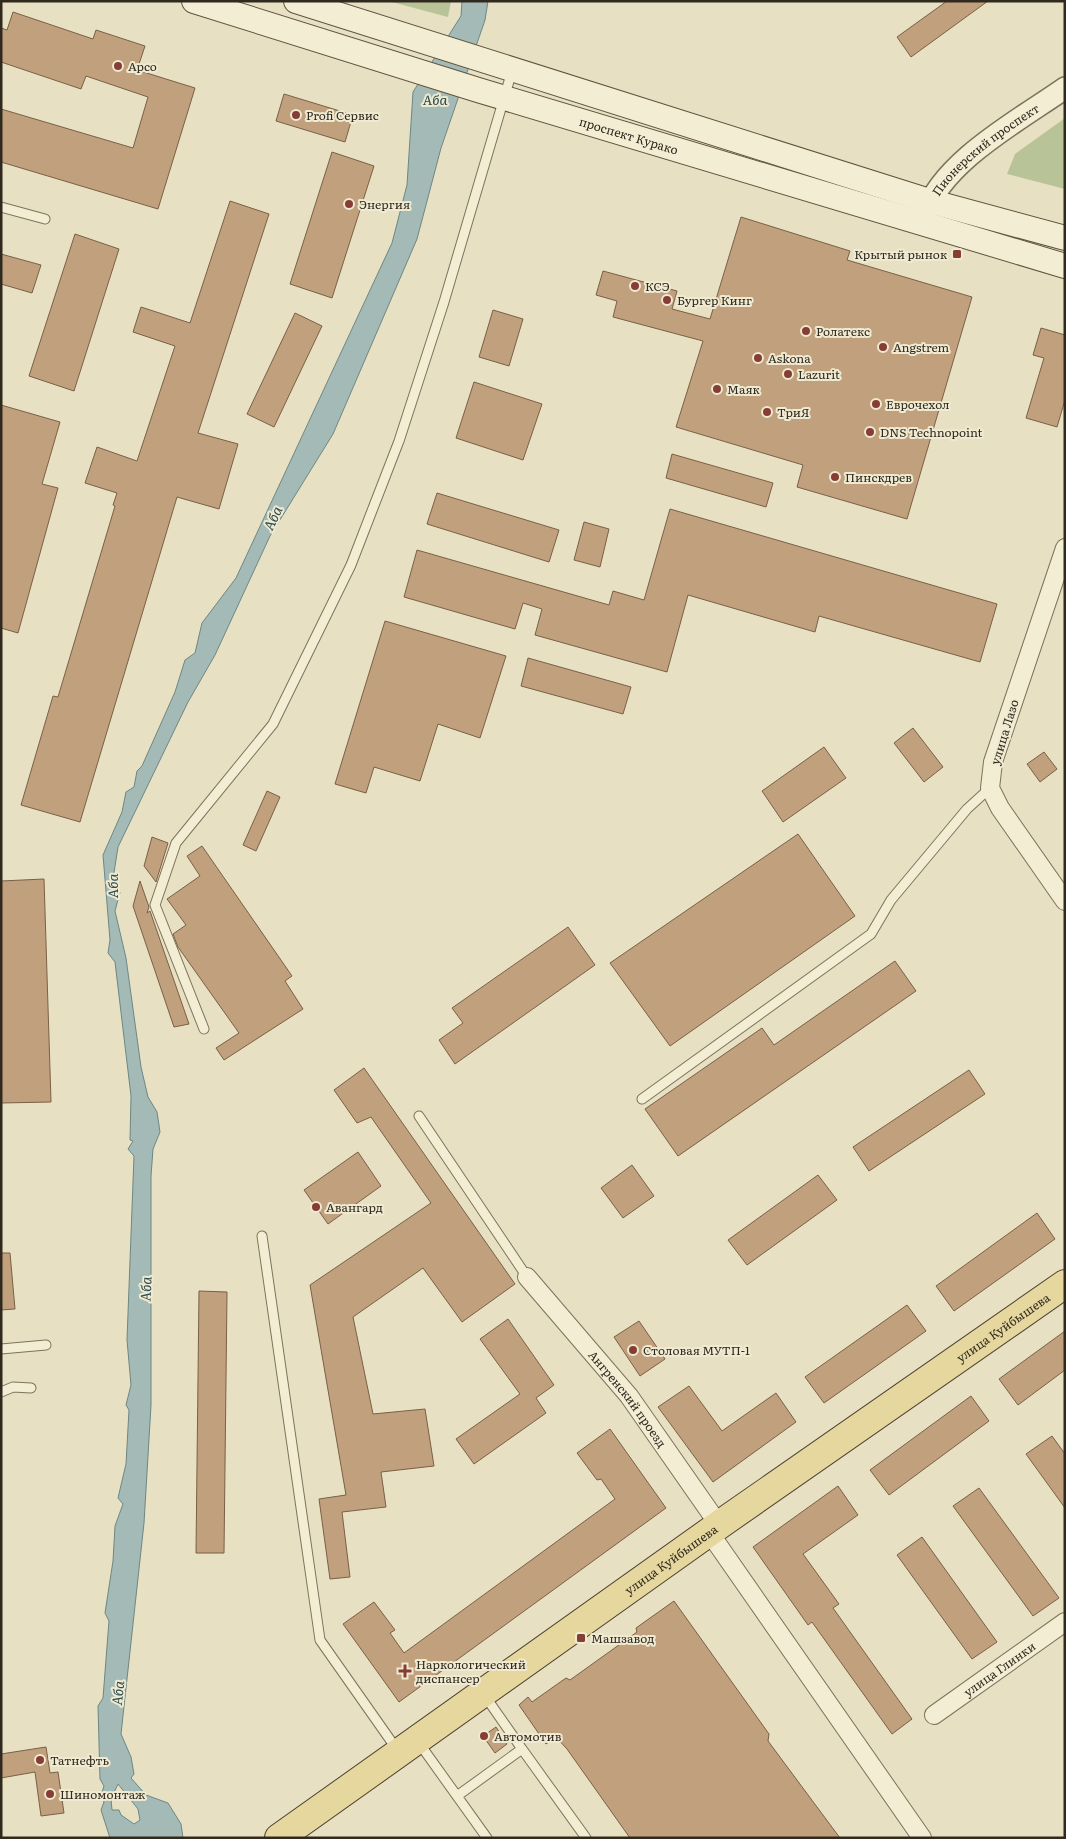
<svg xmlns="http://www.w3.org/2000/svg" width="1066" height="1839" font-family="Literata,serif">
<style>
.green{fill:#b9c398}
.water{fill:#a4bab6;stroke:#6d8783;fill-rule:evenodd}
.building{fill:#c0a07d;stroke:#7a6045}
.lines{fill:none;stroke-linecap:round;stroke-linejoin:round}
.service-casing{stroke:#7e725c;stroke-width:11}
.minor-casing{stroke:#7e725c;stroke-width:20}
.tertiary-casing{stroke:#7e725c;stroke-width:24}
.secondary-casing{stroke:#60533f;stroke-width:26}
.primary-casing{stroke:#4d4030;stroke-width:30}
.service{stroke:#f3edd4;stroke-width:9}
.minor{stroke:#f3edd4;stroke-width:18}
.tertiary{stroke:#f3edd4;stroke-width:21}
.secondary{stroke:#f3edd4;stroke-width:24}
.primary{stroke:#e6d79f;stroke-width:28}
.poi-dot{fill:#853d34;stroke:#efead1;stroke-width:2}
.labels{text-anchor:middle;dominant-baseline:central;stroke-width:4;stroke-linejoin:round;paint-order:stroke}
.poi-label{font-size:12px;fill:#30291e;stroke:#efead1;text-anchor:start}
.street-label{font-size:12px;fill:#30291e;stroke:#efead1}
.water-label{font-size:14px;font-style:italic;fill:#2f4d4e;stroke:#efead1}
</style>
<rect width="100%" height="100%" fill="#e7e0c3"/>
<!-- green -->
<path class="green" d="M388,1H451L448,17Z
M1065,118V189L1007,174L1015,154Z"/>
<!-- water -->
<path class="water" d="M462,1H488L485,20L441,148L417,239L333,434L270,536L215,655L188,702L118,847L112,885L120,892L115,911L126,958L141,1067L148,1097L157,1112L160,1132L153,1149L151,1176V1405L144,1523L121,1734L131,1757L134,1774L131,1778L146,1795L168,1803L181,1824L183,1838H110L101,1810L104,1802L101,1795L104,1786L100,1779L98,1706L103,1698L109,1621L105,1613L113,1561L115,1526L123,1504L118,1498L126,1464L129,1410L126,1405L131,1385L127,1340L134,1156L128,1149L133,1141L130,1140L131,1096L115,962L108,953L110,940L103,855L122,812L126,792L134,787L137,771L142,766L175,692L185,660L195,653L202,623L236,578L392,243L407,185L413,92L461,16ZM118,1784L138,1809L140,1820L134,1824L121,1815L119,1810H112L111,1799Z"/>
<!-- building -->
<path class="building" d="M947,1H988L911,57L897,37Z
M13,12L93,39L96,30L145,46L137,70L195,88L158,209L1,162V109L133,148L148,97L86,76L81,89L1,62V28L7,30Z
M284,94L353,115L345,142L276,121Z
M332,152L374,166L332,298L290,284Z
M230,201L269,214L198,433L238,444L219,509L177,497L80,822L21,805L53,696L58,697L115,506L113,505L117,493L85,483L97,447L137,461L175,346L133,332L141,307L190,323Z
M741,217L850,251L847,260L972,297L907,519L797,487L803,465L676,427L703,341L613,317L617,301L596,295L603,271L677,291L672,309L710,319Z
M75,234L119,249L74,391L29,376Z
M1,254L41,265L32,293L1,284Z
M493,310L523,319L509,366L479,357Z
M295,313L322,326L274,427L247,414Z
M1041,328L1065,335V400L1057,427L1026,418L1044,358L1033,355Z
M474,382L542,404L523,460L456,438Z
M1,405L60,422L42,484L58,488L18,633L1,628Z
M672,454L773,483L766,507L666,478Z
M437,493L559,530L549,562L427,524Z
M670,509L997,604L980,662L819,616L815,632L688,595L667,672L535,635L542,609L523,603L515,629L404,597L417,550L609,605L613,591L644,600Z
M584,522L609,529L600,567L574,560Z
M385,621L506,656L480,738L438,724L420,781L374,767L366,793L335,784Z
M528,658L631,687L623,714L521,686Z
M913,728L943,767L924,782L894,743Z
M824,747L846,778L783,822L762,791Z
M1044,752L1057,769L1040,782L1027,764Z
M267,791L280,797L256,851L243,845Z
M798,834L855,916L670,1046L610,963Z
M152,837L168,843L156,882L144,866Z
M202,846L292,976L285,981L303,1009L224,1060L216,1048L239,1033L178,947L173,934L186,925L167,899L200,876L187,856Z
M44,879L51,1102L1,1103V881Z
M140,881L149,907L147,913L150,911L189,1024L174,1027L133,906Z
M568,927L595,965L455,1064L439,1040L463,1023L452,1008Z
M895,961L916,991L678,1156L645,1109L762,1028L774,1045Z
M364,1068L515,1284L462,1322L423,1268L353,1317L373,1414L425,1409L434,1466L381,1472L386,1507L342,1512L350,1577L330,1579L319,1499L346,1495L310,1285L431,1203L371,1117L357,1123L334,1090Z
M969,1070L985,1094L869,1171L853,1147Z
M358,1152L381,1186L328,1224L304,1190Z
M632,1165L654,1196L623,1218L601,1188Z
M818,1175L837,1200L747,1265L728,1240Z
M1037,1213L1055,1239L954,1311L936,1286Z
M1,1253H10L15,1309L1,1310Z
M199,1291L227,1292L224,1553H196Z
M907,1305L926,1331L824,1403L805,1377Z
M508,1319L554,1385L536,1398L546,1413L474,1464L456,1439L520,1394L480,1339Z
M639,1321L665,1359L640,1376L614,1337Z
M1065,1331V1370L1018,1405L999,1379Z
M689,1386L722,1431L776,1393L796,1422L713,1482L658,1407Z
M971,1396L989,1421L889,1495L870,1470Z
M610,1429L666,1508L399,1702L343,1624L374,1602L395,1630L390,1633L404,1653L615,1499L601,1479L597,1480L577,1453Z
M1052,1436L1065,1454V1508L1026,1454Z
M838,1486L858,1515L803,1554L839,1604L833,1608L912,1719L892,1734L812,1622L808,1625L753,1547Z
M979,1488L1059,1598L1033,1616L953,1506Z
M922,1537L997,1642L972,1659L897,1555Z
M674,1601L769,1734L768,1741L840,1838H630L567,1749L556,1737L546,1744L519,1705L528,1697L532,1702L566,1678L570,1680L637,1632L636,1628Z
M496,1727L507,1744L495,1753L483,1736Z
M46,1747L50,1773L58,1772L64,1813L41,1816L35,1772L1,1778V1754Z"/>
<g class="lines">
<!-- service casing -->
<g class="service-casing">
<path id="service" d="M1,207L45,219
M204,1029L155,905L176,843L273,724L351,565L399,441L444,302L512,71
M642,1099L871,934L891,900L967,809L990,788
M419,1116L527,1277
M262,1236L320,1640L398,1751
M1,1349L46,1345
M1,1392L13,1387L31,1388
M485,1696L522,1749
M419,1743L487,1838
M457,1796L522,1749L586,1838"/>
</g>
<!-- minor casing -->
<g class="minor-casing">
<g id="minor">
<path d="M1065,548L993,762L990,788L1000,808L1065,901"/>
<path id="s1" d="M527,1277L629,1396L719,1525"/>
<path d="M709,1532L922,1838"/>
<path id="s2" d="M934,1715L1065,1622"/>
</g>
</g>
<!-- tertiary casing -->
<g class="tertiary-casing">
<g id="tertiary">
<path id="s3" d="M925,215C941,162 1021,119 1065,88"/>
</g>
</g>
<!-- secondary casing -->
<g class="secondary-casing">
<g id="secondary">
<path id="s4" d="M194,1L478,90L1065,266"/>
<path d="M296,1L929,201L1065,238"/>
</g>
</g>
<!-- primary casing -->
<g class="primary-casing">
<g id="primary">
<path id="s5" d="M279,1838L719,1525L1065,1284"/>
</g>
</g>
<!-- service -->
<use href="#service" class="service"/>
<!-- minor -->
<use href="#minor" class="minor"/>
<!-- tertiary -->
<use href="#tertiary" class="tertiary"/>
<!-- secondary -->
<use href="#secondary" class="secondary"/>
<!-- primary -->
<use href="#primary" class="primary"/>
</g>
<!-- markers -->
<g class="poi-dot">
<circle cx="118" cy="66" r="5"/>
<circle cx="296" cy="115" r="5"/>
<circle cx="349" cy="204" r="5"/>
<rect x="952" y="249" width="10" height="10" rx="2.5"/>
<circle cx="635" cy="286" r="5"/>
<circle cx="667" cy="300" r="5"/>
<circle cx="806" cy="331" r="5"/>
<circle cx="883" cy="347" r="5"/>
<circle cx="758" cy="358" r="5"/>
<circle cx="788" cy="374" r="5"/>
<circle cx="717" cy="389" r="5"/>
<circle cx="876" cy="404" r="5"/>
<circle cx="767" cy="412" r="5"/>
<circle cx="870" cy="432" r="5"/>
<circle cx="835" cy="477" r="5"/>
<circle cx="316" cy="1207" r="5"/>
<circle cx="633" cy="1350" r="5"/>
<rect x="576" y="1633" width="10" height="10" rx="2.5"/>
<path d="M402.5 1663.5h5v5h5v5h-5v5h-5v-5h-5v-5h5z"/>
<circle cx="484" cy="1736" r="5"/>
<circle cx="40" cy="1760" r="5"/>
<circle cx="50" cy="1794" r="5"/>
</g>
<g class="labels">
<!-- poi labels -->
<g class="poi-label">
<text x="128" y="66">Арсо</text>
<text x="306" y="115">Profi Cервис</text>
<text x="359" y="204">Энергия</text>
<text x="947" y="254" text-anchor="end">Крытый рынок</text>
<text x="645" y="286">КСЭ</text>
<text x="677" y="300">Бургер Кинг</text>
<text x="816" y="331">Ролатекс</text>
<text x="893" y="347">Angstrem</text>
<text x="768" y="358">Askona</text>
<text x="798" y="374">Lazurit</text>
<text x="727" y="389">Маяк</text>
<text x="886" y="404">Еврочехол</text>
<text x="777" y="412">ТриЯ</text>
<text x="880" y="432">DNS Technopoint</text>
<text x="845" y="477">Пинскдрев</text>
<text x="326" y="1207">Авангард</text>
<text x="643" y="1350">Столовая МУТП-1</text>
<text x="591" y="1638">Машзавод</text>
<text x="416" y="1664">Наркологический<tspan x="416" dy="14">диспансер</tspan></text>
<text x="494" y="1736">Автомотив</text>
<text x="50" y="1760">Татнефть</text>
<text x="60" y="1794">Шиномонтаж</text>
</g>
<!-- street labels -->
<g class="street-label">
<text stroke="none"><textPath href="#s4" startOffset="455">проспект Курако</textPath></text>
<text stroke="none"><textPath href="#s3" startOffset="91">Пионерский проспект</textPath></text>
<text transform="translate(1004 732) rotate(-73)">улица Лазо</text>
<text stroke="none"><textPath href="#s5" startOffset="886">улица Куйбышева</textPath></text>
<text stroke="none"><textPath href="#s1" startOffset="158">Ангренский проезд</textPath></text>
<text stroke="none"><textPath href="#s5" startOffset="481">улица Куйбышева</textPath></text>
<text stroke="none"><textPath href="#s2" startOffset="80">улица Глинки</textPath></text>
</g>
<!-- water labels -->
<g class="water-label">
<text x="435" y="99">Аба</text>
<text transform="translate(272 518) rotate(-64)">Аба</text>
<text transform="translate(112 886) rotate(-90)">Аба</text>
<text transform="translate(145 1289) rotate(-88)">Аба</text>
<text transform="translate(117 1693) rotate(-84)">Аба</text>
</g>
</g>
<!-- border -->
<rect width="1066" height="1839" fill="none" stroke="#30291e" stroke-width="5"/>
</svg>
